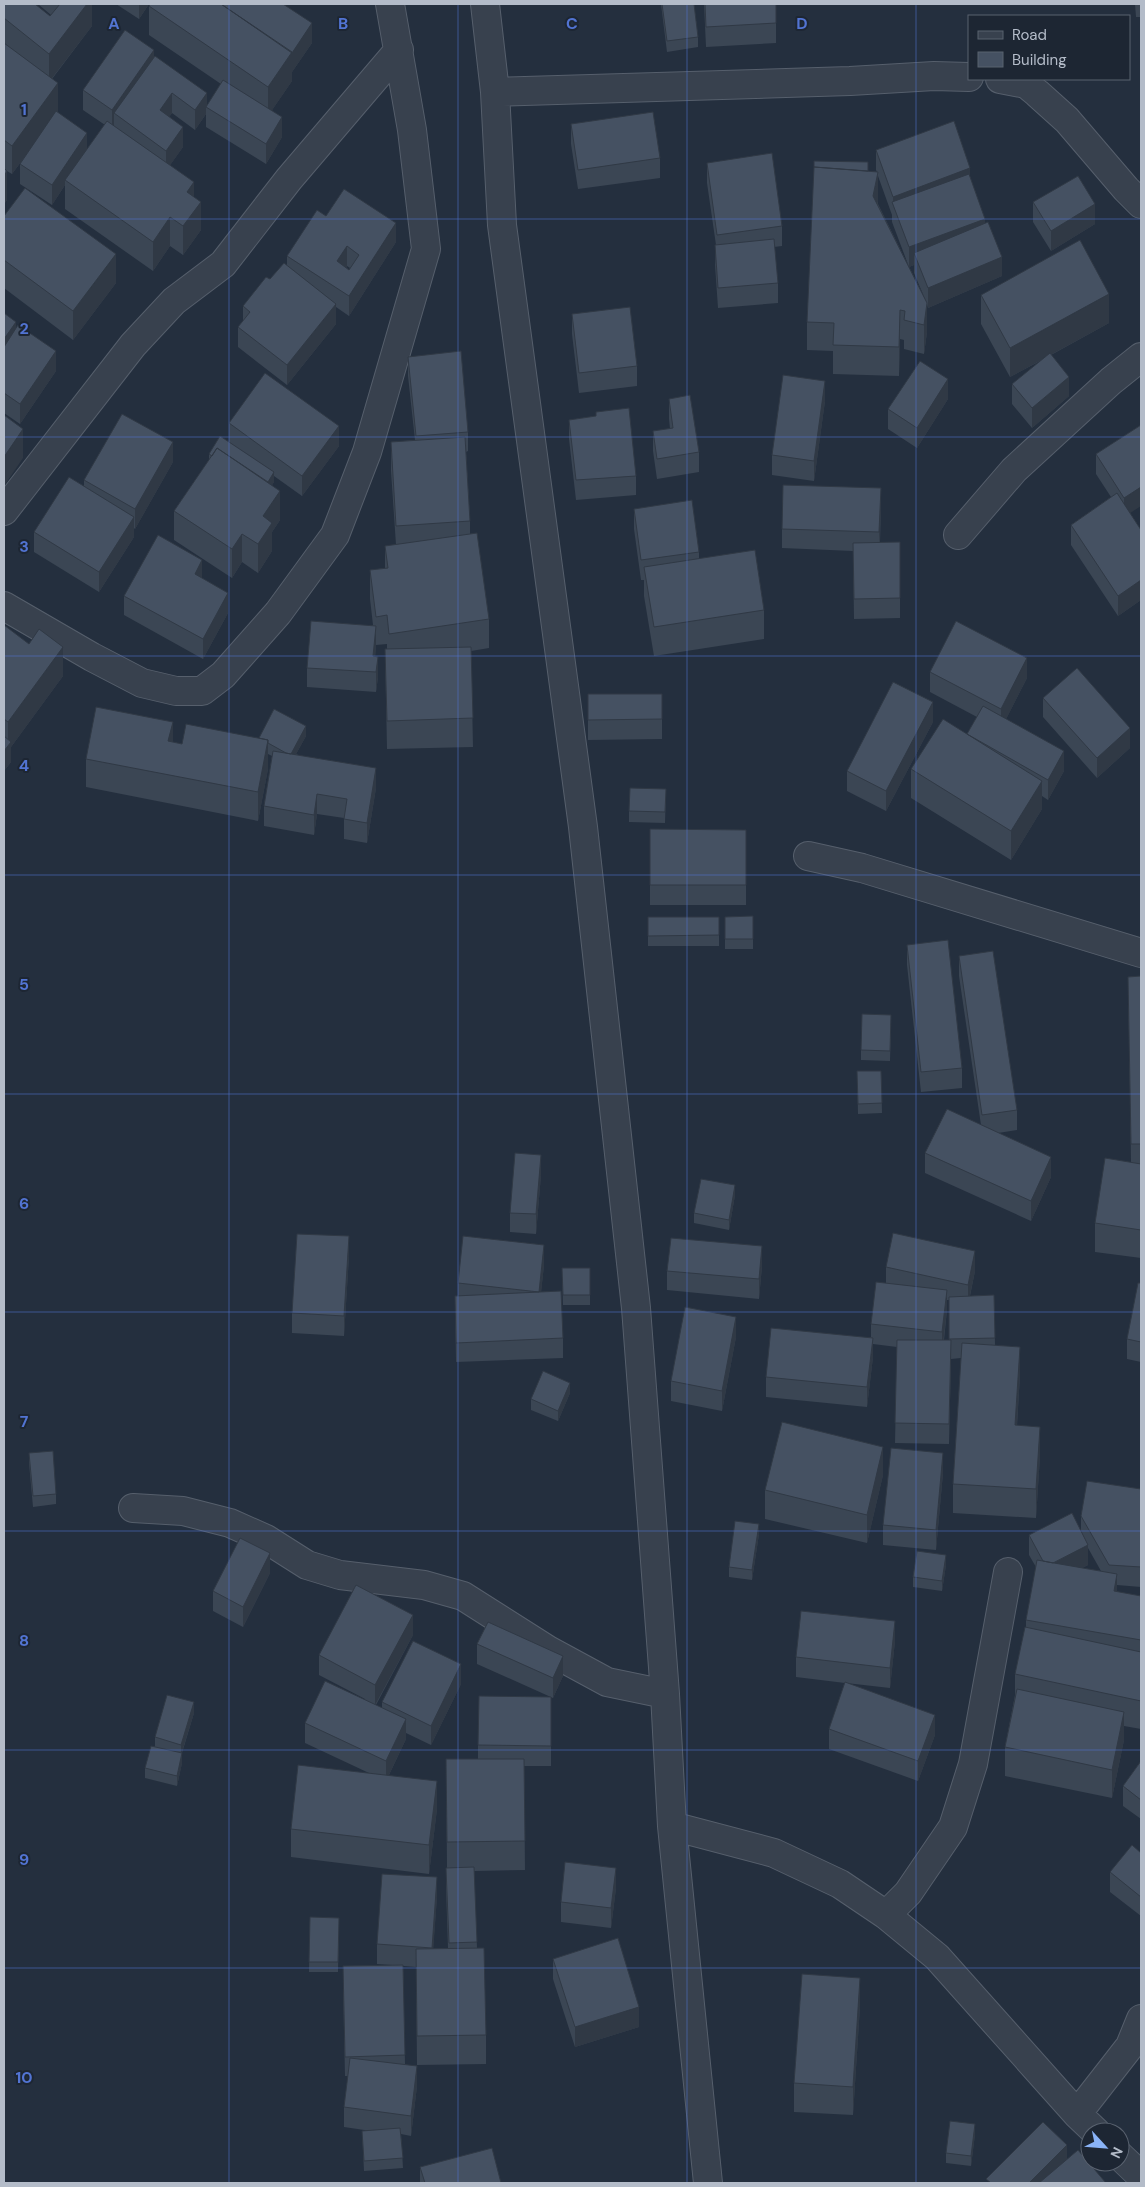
<svg xmlns="http://www.w3.org/2000/svg" width="1145" height="2187" font-family="'DM Sans',sans-serif">
<style>
.lines{fill:none;stroke-linecap:round;stroke-linejoin:round}
.minor-casing{stroke:#565f6c;stroke-width:30}
.minor{stroke:#38414e;stroke-width:28}
.wall{fill:#3b4654;fill-rule:evenodd}
.shaded-wall{fill:#303945}
.building{fill:#455162;stroke:#303945;fill-rule:evenodd}
.grid{fill:none;stroke:#5274d3;stroke-width:1;stroke-opacity:0.55}
.grid-label{font-size:16px;text-anchor:middle;font-weight:bold;fill:#5274d3;stroke:#1d2633;stroke-width:4;stroke-linejoin:round;paint-order:stroke}
</style>
<rect width="100%" height="100%" fill="#242f3e"/>
<g class="lines">
<!-- minor casing -->
<g class="minor-casing">
<path id="minor" d="M485,4L495,92L502,225L583,827L636,1308L665,1694L672,1826L708,2183
M1000,79L1026,84L1037,93L1067,120L1126,189L1141,204
M495,92L850,81L934,76L969,77
M4,511L133,345L174,301L223,264L289,179L399,50
M958,535L1014,470L1111,381L1141,357
M4,606L92,657L142,683L176,691H202L223,675L278,613L335,535L367,452L426,249L412,130L390,4
M808,856L862,868L1141,953
M133,1508L183,1511L230,1523L266,1539L307,1565L340,1575L424,1585L463,1596L548,1650L607,1682L665,1694
M672,1826L774,1853L840,1884L886,1915L937,1957L1077,2114L1096,2132
M886,1915L908,1893L953,1827L973,1764L1008,1572
M1077,2114L1130,2046L1141,2019
M1120,2156L1141,2176"/>
</g>
<!-- minor -->
<use href="#minor" class="minor"/>
</g>
<!-- wall -->
<path class="wall" d="M4,4L50,16L51,15L38,4H92V26L52,79L58,111L57,112L87,150L105,125L83,110V90L154,57L207,106L221,84L149,35V6L312,43L292,72V81L272,110L282,137L266,164L206,127V114L195,130L172,113L169,117L183,147L170,165L194,197L201,230L183,255L170,246L153,271L65,209V185L52,205L20,184V164L32,147L12,174L7,171V200L4,204Z
M116,4H149L139,19Z
M661,4H694L698,37V47L667,52Z
M704,4H776V43L706,47Z
M1135,4H1141V17H1136Z
M571,124L660,158V178L578,189L571,144Z
M876,150L970,177L1002,276L928,308L927,304V332L924,354L904,349V340L900,339L899,376L833,374V351L807,350V322L868,171L877,172L876,170ZM878,176L892,215V222L909,267L878,204ZM914,265V273L925,299L909,267Z
M707,163L782,226V246L774,247L778,283V303L718,308L715,265L716,245L707,183Z
M1033,202L1095,224L1051,251L1033,222Z
M4,216L116,283L73,340L4,288Z
M326,216L396,242L349,316L336,307V324L287,385L238,347V327L243,321V306L270,279L287,266V256ZM347,266L350,268L349,270L346,267Z
M981,295L1109,323L1051,355L1069,396L1032,428L1012,404V384L1042,360L1010,377L981,324Z
M4,313L16,328L56,371L20,424L4,413Z
M572,314L637,366V386L579,393L572,334Z
M408,357L468,432V451L466,452L470,521V534L489,619V648L471,651L473,747L387,749L385,649H387V644L376,645L375,657L378,677L376,692L307,687V668L373,625L370,599V570L385,568V546L396,545L391,471V442L415,440L408,376Z
M669,399L699,452V472L657,479L653,451V431L670,429L669,419Z
M948,399L917,448L888,429V409Z
M825,401L814,481L772,475V455Z
M596,412L636,476V495L576,500L569,439V420L596,416Z
M229,423L339,446L302,496L274,476V482L272,485L280,520L272,532V551L258,573L242,562L232,578L174,540V511L209,460V454L229,442Z
M1141,425L1130,513L1141,530V600L1118,616L1071,545V525L1111,497L1096,474V454Z
M173,462L135,529L134,528V537L99,592L34,552V532L84,487V480Z
M881,508L880,542H900V618L854,619L853,551L782,548V529Z
M634,509L699,552V559L764,610V639L654,656L644,596V580H641L634,529Z
M202,579L228,613L203,659L124,615V596Z
M4,625L63,676L11,747V762L4,771Z
M930,672L1027,678L1006,719L1064,771L1048,800L1042,796V809L1011,860L911,798V769L967,734L977,717L930,692Z
M588,694H662V739L588,740Z
M1043,698L1130,748L1097,778L1043,717Z
M933,722L886,811L847,791V771Z
M306,736L296,754L376,788L367,843L344,839V818L317,814L314,835L264,826V806L272,756L268,754V769L258,821L86,787V759L173,742L182,744Z
M666,789L665,823L629,822V811Z
M650,829L746,830V905H650Z
M753,916V949H725V917Z
M648,917H719V946H648Z
M907,945L962,1068V1088L921,1092L907,965Z
M959,956L1017,1110V1130L998,1133L1051,1177L1031,1221L925,1173V1153L981,1125L959,976Z
M1141,976V1258L1095,1252V1223L1131,1162L1128,977Z
M891,1025L890,1061L861,1060V1050Z
M857,1071H881L882,1113L858,1114Z
M541,1175L536,1234L510,1232V1213Z
M735,1195L729,1230L694,1223V1213Z
M349,1256L344,1336L292,1333V1313Z
M544,1265L541,1292L563,1338V1358L456,1362L455,1296H458V1283Z
M762,1266L759,1299L667,1290V1271Z
M886,1267L975,1271L970,1296L994,1295L995,1345L1020,1375L1017,1426L1040,1456L1036,1518L953,1513V1484L961,1358L951,1359L949,1444L895,1443L897,1347L873,1344V1357L867,1407L766,1397V1377L871,1337V1324L886,1283ZM947,1300H949V1340H944L947,1310Z
M562,1268H590V1305H563Z
M1141,1283V1362L1127,1359V1339Z
M736,1337L722,1411L671,1401V1381Z
M570,1393L558,1421L531,1410V1399Z
M29,1453L56,1494V1504L33,1507L29,1463Z
M943,1473L936,1550L883,1545V1525Z
M883,1475L867,1543L765,1519V1490Z
M1141,1489V1587L1117,1585V1592L1141,1596V1729L1124,1726V1740L1112,1798L1005,1776V1747L1015,1695V1674L1026,1627V1620L1036,1567L1029,1555V1535L1081,1531V1516ZM1088,1548L1101,1571L1082,1568L1088,1565Z
M759,1534L752,1580L729,1577V1567Z
M946,1565L942,1591L913,1587V1577Z
M270,1573L243,1627L213,1611V1591Z
M413,1635L376,1705L382,1708V1702L461,1684L431,1745L406,1733V1739L389,1775L437,1809L429,1874L291,1857V1829L369,1773L305,1743V1723L365,1699L319,1675V1655Z
M895,1641L890,1688L846,1683L935,1735L918,1781L829,1749V1729L845,1683L796,1677V1657Z
M477,1644L563,1676L553,1698L477,1664Z
M551,1697V1766H524L525,1870L474,1871L477,1948L486,2035V2064L417,2065L416,1967L403,1966L405,2064L417,2086L411,2136L401,2134L403,2168L364,2171L362,2131H371L344,2127V2107L348,2076H345L343,1986L392,1965L377,1964V1944L437,1897L433,1949L448,1948L446,1888V1868H447L446,1759H478V1745Z
M194,1713L182,1753V1763L177,1786L145,1778V1768L155,1746V1737Z
M1141,1761V1819L1123,1806V1786Z
M1141,1853V1916L1110,1892V1872Z
M616,1888L611,1928L561,1922V1902Z
M310,1917L339,1918L338,1972H309Z
M553,1959L639,2027L575,2047L553,1979Z
M860,2006L853,2115L794,2112V2083Z
M975,2134L971,2166L946,2163V2153Z
M420,2167L501,2183H420Z"/>
<!-- shaded-wall -->
<path class="shaded-wall" d="M87,4H92V26L49,82V54Z
M139,4H149L139,19Z
M312,23V43L292,72V81L268,116V87Z
M154,50V70L114,113V127L112,130V110Z
M58,83V111L12,174V146Z
M172,93V113L160,130V110Z
M207,93V108L206,107V114L195,130V110Z
M282,117V137L266,164V144Z
M183,127V147L166,171V151Z
M87,133V152L65,180V185L52,205V185Z
M970,168V188L893,203V197Z
M7,171V200L4,204V176Z
M878,172V201L873,224V196Z
M194,182V211L201,202V230L183,255V226L187,192Z
M1095,204V224L1051,251V231Z
M170,217V246L153,271V242Z
M985,219V239L914,253V265L909,267V247Z
M396,223V242L349,316V296Z
M347,246V266L337,281V261Z
M116,254V283L73,340V311Z
M1002,257V276L928,308V288Z
M1109,294V323L1010,377V348Z
M927,303V332L924,354V325Z
M336,304V324L287,385V365Z
M900,310V339L899,376V347Z
M16,322V342L4,359V339Z
M56,351V371L20,424V404Z
M1069,377V396L1032,428V408Z
M948,379V399L917,448V428Z
M825,381V401L814,481V461Z
M339,426V446L302,496V476Z
M23,429V458L4,486V457Z
M173,442V462L135,529V509Z
M274,472V482L263,500V490Z
M1141,487V506L1124,517V498Z
M881,488V508L879,551V532Z
M280,491V520L272,532V551L258,573V544L263,516Z
M134,517V537L99,592V572Z
M242,534V562L232,578V549Z
M202,560V580L195,574Z
M1141,580V600L1118,616V596Z
M228,593V613L203,659V639Z
M376,626V645L374,672L373,656Z
M63,647V676L11,747V762L4,771V751L8,746V722Z
M378,657V677L376,692V672Z
M1027,658V678L1001,729V709Z
M933,702V722L886,811V791Z
M173,722V750L168,741Z
M306,726V736L290,765V755Z
M1130,728V748L1097,778V758Z
M268,740V769L258,821V792Z
M1064,751V771L1048,800V780Z
M376,768V788L367,843V823Z
M1042,781V809L1011,860V831Z
M317,794V814L314,835V815Z
M541,1155V1175L536,1234V1214Z
M1051,1157V1177L1031,1221V1201Z
M735,1185V1195L729,1230V1220Z
M349,1236V1256L344,1336V1316Z
M544,1245V1265L539,1312V1292Z
M762,1246V1266L759,1299V1279Z
M975,1251V1271L968,1304V1285Z
M947,1290V1310L942,1352V1332Z
M736,1317V1337L722,1411V1391Z
M873,1338V1357L867,1407V1387Z
M951,1340V1360L949,1444V1424Z
M1020,1347V1375L1015,1454V1425Z
M570,1383V1393L558,1421V1411Z
M1040,1427V1456L1036,1518V1489Z
M883,1447V1475L867,1543V1515Z
M943,1453V1473L936,1550V1530Z
M759,1524V1534L752,1580V1570Z
M1088,1545V1565L1046,1587V1567Z
M270,1553V1573L243,1627V1607Z
M946,1555V1565L942,1591V1581Z
M1117,1574V1603L1114,1591Z
M413,1615V1635L375,1705V1685Z
M895,1621V1641L890,1688V1668Z
M563,1656V1676L553,1698V1678Z
M461,1664V1684L431,1745V1726Z
M194,1702V1713L181,1755V1745Z
M1124,1712V1740L1112,1798V1770Z
M935,1715V1735L918,1781V1761Z
M406,1719V1739L386,1781V1761Z
M182,1753V1763L177,1786V1776Z
M437,1781V1809L429,1874V1845Z
M616,1868V1888L611,1928V1908Z
M437,1877V1897L432,1968V1948Z
M860,1978V2006L853,2115V2087Z
M639,2007V2027L575,2047V2027Z
M417,2066V2086L411,2136V2116Z
M975,2124V2134L971,2166V2156Z
M1067,2145V2165L1049,2183H1029Z"/>
<!-- building -->
<path class="building" d="M4,4H35L50,16L60,4H87L49,54L4,18Z
M151,4H221L292,52L268,87L149,6Z
M221,4H283L312,23L292,53Z
M662,4H694L698,37L667,41Z
M705,4H776V23L706,27Z
M125,30L154,50L112,110L83,90Z
M4,43L58,83L12,146L4,140Z
M155,56L207,93L195,110L172,93L160,110L183,127L166,151L114,113Z
M223,80L282,117L266,144L206,107Z
M56,111L87,133L52,185L20,164Z
M653,112L660,158L578,170L571,124Z
M107,121L194,182L187,192L201,202L183,226L170,217L153,242L65,180Z
M954,121L970,168L893,197L876,150Z
M772,153L782,226L717,235L707,163Z
M814,161L868,162V171L814,167Z
M814,167L878,172L873,196L927,303L924,325L904,320L905,311L900,310L899,347L833,345L834,323L807,322Z
M4,168L7,171L4,176Z
M969,174L985,219L909,247L892,202Z
M1078,176L1095,204L1051,231L1033,202Z
M25,188L116,254L73,311L4,260V216Z
M344,189L396,223L349,296L287,256L317,210L326,216ZM347,246L359,255L349,270L337,261Z
M988,222L1002,257L928,288L914,253Z
M774,239L778,283L718,288L715,245Z
M1080,240L1109,294L1010,348L981,295Z
M284,263L336,304L287,365L238,327L250,312L243,306L266,277L270,279Z
M630,307L637,366L579,373L572,314Z
M4,313L16,322L4,339Z
M18,325L56,351L20,404L4,393V347Z
M461,351L468,432L416,436L408,357Z
M1050,353L1069,377L1032,408L1012,384Z
M920,361L948,379L917,428L888,409Z
M265,373L339,426L302,476L229,423Z
M783,375L825,381L814,461L772,455Z
M690,395L699,452L657,459L653,431L673,428L669,399Z
M629,408L636,476L576,480L569,420L596,416V412Z
M122,414L173,442L135,509L84,480Z
M4,415L23,429L4,457Z
M1141,425V487L1124,498L1096,454Z
M220,436L274,472L268,482L217,448L212,456L209,454Z
M465,437L470,521L396,526L391,442Z
M217,448L280,491L263,516L272,523L258,544L242,534L232,549L174,511Z
M69,477L134,517L99,572L34,532Z
M783,485L881,488L879,532L782,529Z
M1117,493L1141,530V580L1118,596L1071,525Z
M692,500L699,552L641,560L634,509Z
M477,533L489,619L389,634L387,615L376,617L370,570L388,568L385,546Z
M158,535L202,560L195,574L228,593L203,639L124,596Z
M900,542V598L854,599L853,543Z
M755,550L764,610L654,627L644,567Z
M311,621L376,626L373,656L378,657L376,672L307,668Z
M956,621L1027,658L1001,709L930,672Z
M4,625L29,644L39,629L63,647L8,722L4,719Z
M471,647L473,718L387,721L385,649Z
M1077,668L1130,728L1097,758L1043,698Z
M893,682L933,702L886,791L847,771Z
M588,694H662V719L588,720Z
M983,706L1064,751L1048,780L967,734Z
M96,707L173,722L168,741L182,744L186,724L268,740L258,792L86,759Z
M274,709L306,726L291,754L286,753L268,743V740L259,738Z
M943,719L1042,781L1011,831L911,769Z
M4,736L11,742L4,751Z
M273,751L376,768L367,823L344,819L347,799L317,794L314,815L264,806Z
M630,788L666,789L665,812L629,811Z
M650,829L746,830V885H650Z
M753,916V939H725V917Z
M648,917H719V935L648,936Z
M948,940L962,1068L921,1072L907,945Z
M993,951L1017,1110L982,1115L959,956Z
M1141,976V1144H1131L1128,977Z
M862,1014L891,1015L890,1051L861,1050Z
M857,1071H881L882,1103L858,1104Z
M947,1109L1051,1157L1031,1201L925,1153Z
M515,1153L541,1155L536,1214L510,1213Z
M1105,1158L1141,1164V1230L1095,1223Z
M701,1179L735,1185L729,1220L694,1213Z
M893,1233L975,1251L968,1285L886,1267Z
M297,1234L349,1236L344,1316L292,1313Z
M463,1236L544,1245L539,1292L458,1283Z
M671,1238L762,1246L759,1279L667,1271Z
M562,1268H590V1295H563Z
M876,1282L947,1290L942,1332L871,1324Z
M1138,1283H1141V1342L1127,1339Z
M561,1291L563,1338L456,1343L455,1296Z
M994,1295L995,1338L949,1339V1297Z
M685,1307L736,1317L722,1391L671,1381Z
M771,1328L873,1338L867,1387L766,1377Z
M897,1340H951L949,1424L895,1423Z
M962,1343L1020,1347L1015,1425L1040,1427L1036,1489L953,1484Z
M543,1371L570,1383L558,1411L531,1399Z
M782,1422L883,1447L867,1515L765,1490Z
M891,1448L943,1453L936,1530L883,1525Z
M53,1451L56,1494L33,1496L29,1453Z
M1087,1481L1141,1489V1567L1109,1565L1081,1516Z
M1072,1513L1088,1545L1053,1563L1043,1561L1029,1535Z
M735,1521L759,1524L752,1570L729,1567Z
M240,1538L270,1553L243,1607L213,1591Z
M917,1551L946,1555L942,1581L913,1577Z
M1037,1560L1117,1574L1114,1591L1141,1596V1640L1026,1620Z
M356,1585L413,1615L375,1685L319,1655Z
M801,1611L895,1621L890,1668L796,1657Z
M488,1622L563,1656L553,1678L477,1644Z
M1025,1627L1141,1652V1701L1015,1674Z
M413,1641L461,1664L431,1726L382,1702Z
M325,1681L406,1719L386,1761L305,1723Z
M845,1682L935,1715L918,1761L829,1729Z
M1017,1689L1124,1712L1112,1770L1005,1747Z
M167,1695L194,1702L181,1745L155,1737Z
M479,1696L551,1697V1746L478,1745Z
M151,1746L182,1753L177,1776L145,1768Z
M446,1759H524L525,1841L447,1842Z
M1141,1761V1800L1123,1786Z
M298,1765L437,1781L429,1845L291,1829Z
M1132,1845L1141,1853V1897L1110,1872Z
M565,1862L616,1868L611,1908L561,1902Z
M474,1867L477,1942L449,1943L446,1868Z
M382,1874L437,1877L432,1948L377,1944Z
M310,1917L339,1918L338,1962H309Z
M618,1938L639,2007L575,2027L553,1959Z
M484,1948L486,2035L417,2036L416,1949Z
M403,1965L405,2055L345,2057L343,1966Z
M802,1974L860,1978L853,2087L794,2083Z
M350,2058L417,2066L411,2116L344,2107Z
M950,2121L975,2124L971,2156L946,2153Z
M1043,2122L1067,2145L1029,2183H991L986,2179Z
M400,2128L403,2158L364,2161L362,2131Z
M492,2148L501,2183H425L420,2167Z
M1078,2150L1106,2183H1039Z"/>
<!-- grid -->
<path class="grid" d="M229,4V2183M458,4V2183M687,4V2183M916,4V2183M4,219H1141M4,437H1141M4,656H1141M4,875H1141M4,1094H1141M4,1312H1141M4,1531H1141M4,1750H1141M4,1968H1141"/>
<g class="grid-label">
<text x="114" y="29">A</text>
<text x="343" y="29">B</text>
<text x="572" y="29">C</text>
<text x="802" y="29">D</text>
<text x="24" y="115">1</text>
<text x="24" y="334">2</text>
<text x="24" y="552">3</text>
<text x="24" y="771">4</text>
<text x="24" y="990">5</text>
<text x="24" y="1209">6</text>
<text x="24" y="1427">7</text>
<text x="24" y="1646">8</text>
<text x="24" y="1865">9</text>
<text x="24" y="2083">10</text>
</g>
<!-- border -->
<rect width="1145" height="2187" fill="none" stroke="#b4bcc9" stroke-width="10"/>
<!-- legend -->
<rect x="968" y="15" width="162" height="65" fill="#1d2633" stroke="#59626f"/>
<rect x="978" y="31" width="25" height="8" fill="#38414e" stroke="#59626f"/>
<text x="1012" y="40" font-size="15" fill="#b4bcc9">Road</text>
<rect x="978" y="52" width="25" height="15" fill="#455162" stroke="#59626f"/>
<text x="1012" y="65" font-size="15" fill="#b4bcc9">Building</text>
<!-- north arrow -->
<g transform="translate(1105 2147) rotate(116)"><circle r="24" fill="#1d2633" stroke="#59626f"/>
<path d="M0-4L9 19L0 12L-9 19Z" fill="#8ab4f8"/>
<text y="-8" font-size="14" font-weight="bold" text-anchor="middle" fill="#b4bcc9">N</text>
</g>
</svg>
